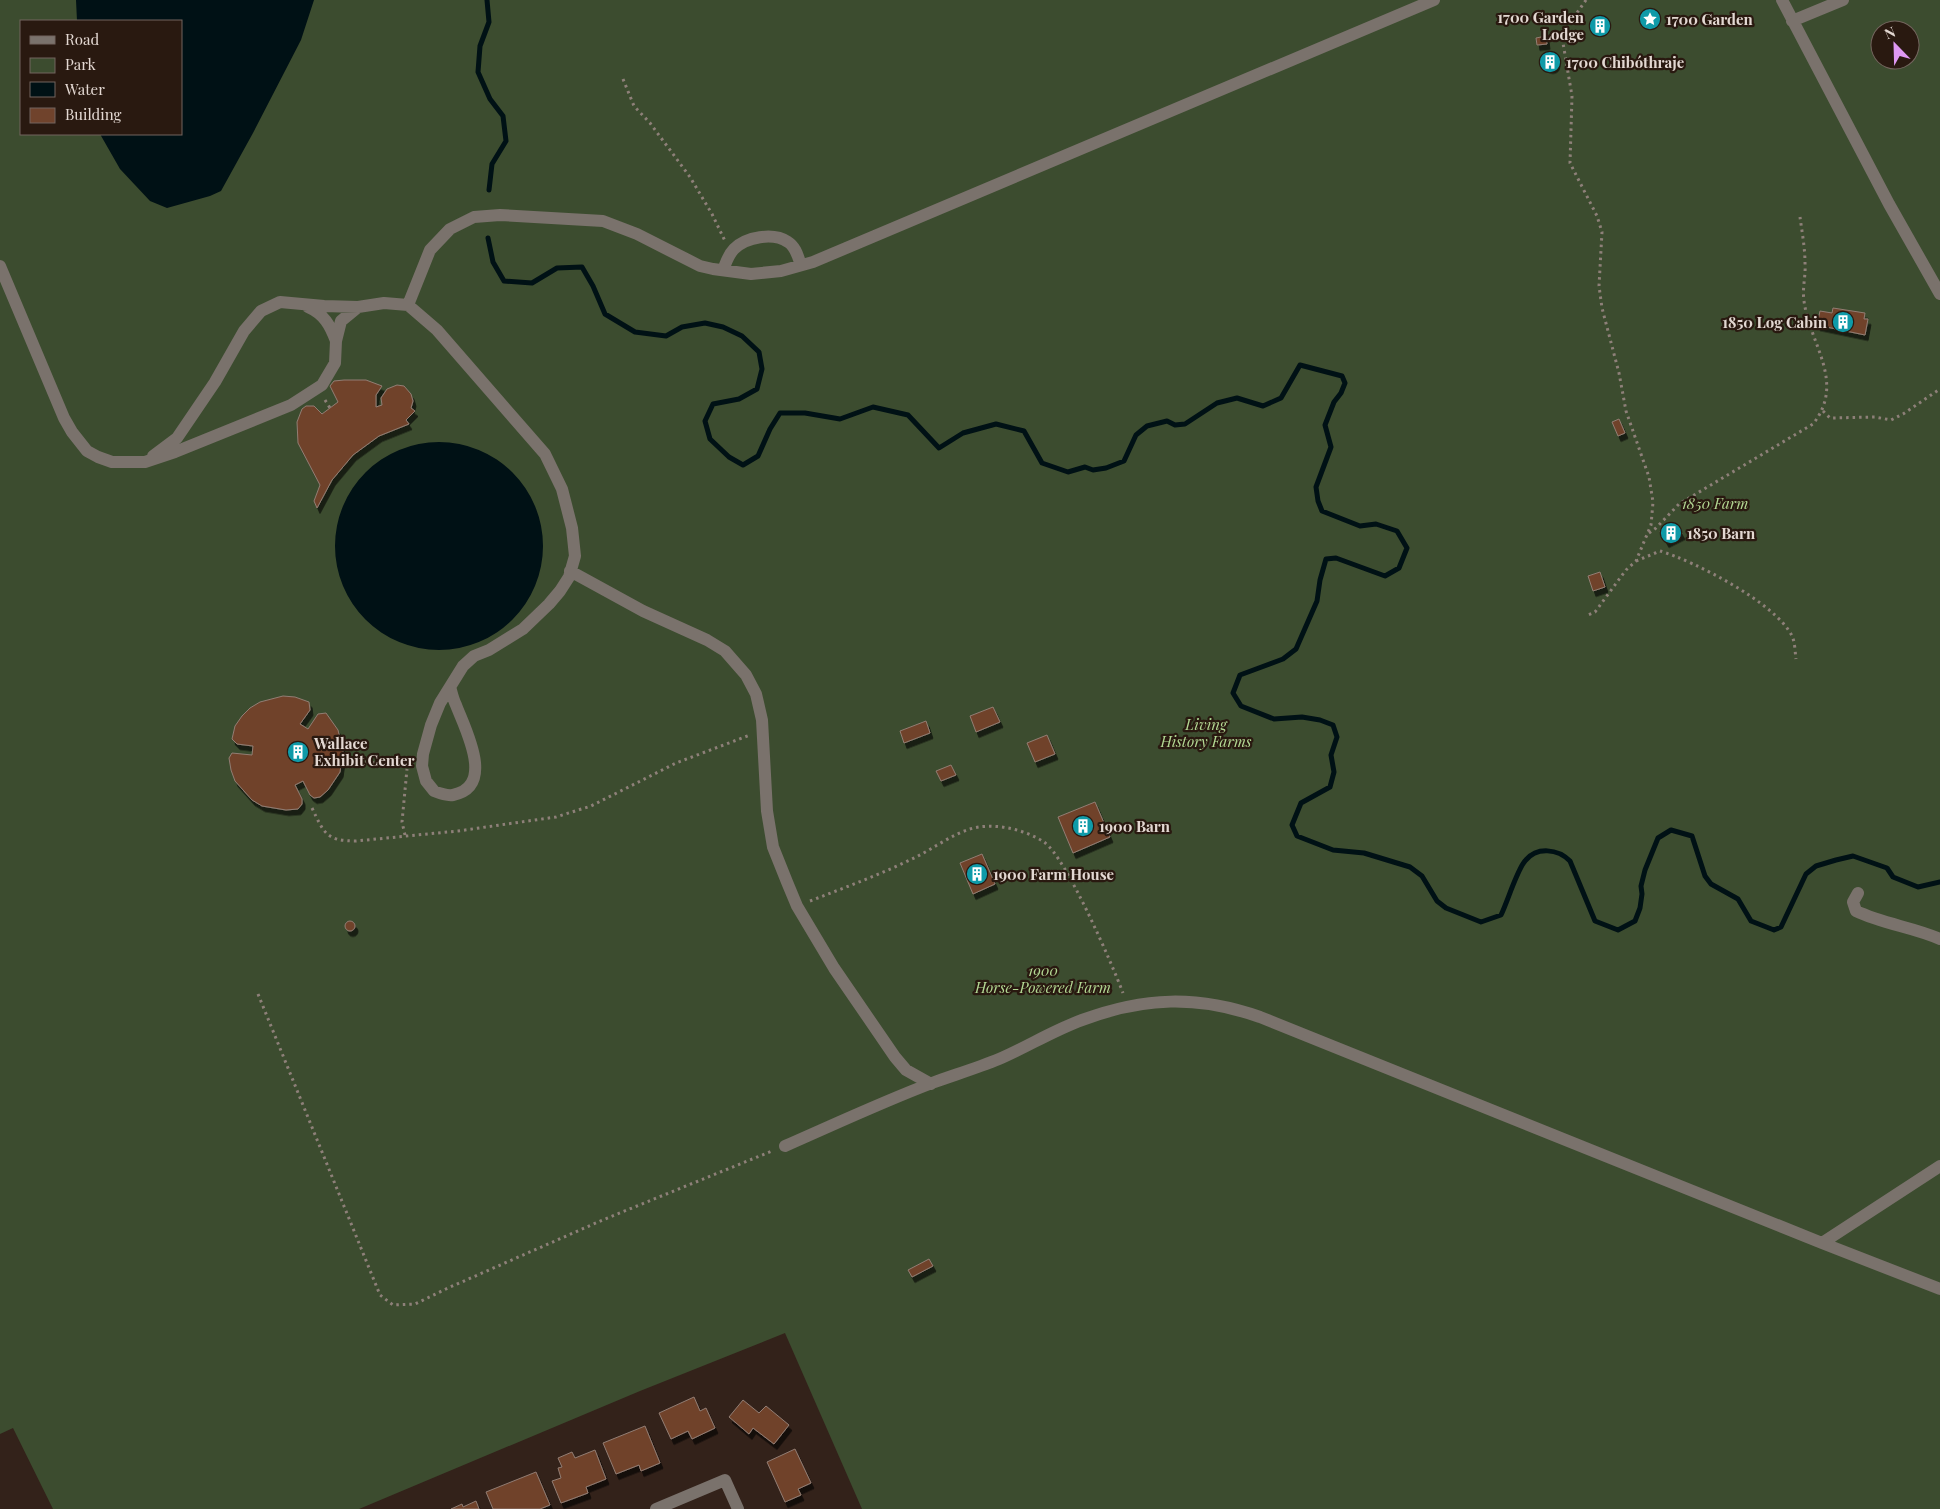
<svg xmlns="http://www.w3.org/2000/svg" width="1940" height="1509" font-family="'Playfair Display',serif">
<style>
.green{fill:#3c4c2f;fill-rule:evenodd}
.water{fill:#001115}
.lines{fill:none;stroke-linecap:round;stroke-linejoin:round}
.stream{stroke:#001115;stroke-width:5}
.building{fill:#70432c;stroke:#927d73;filter:url(#shadow)}
.path{stroke:#8e8079;stroke-width:3;stroke-dasharray:2.5 4;stroke-linecap:butt}
.minor{stroke:#7a726c;stroke-width:12}
.labels{text-anchor:middle;dominant-baseline:central;stroke-width:4.5;stroke-linejoin:round;paint-order:stroke}
.poi-label{font-size:15px;font-weight:bold;fill:#e3d8d2;stroke:#291910;text-anchor:start}
.park-label{font-size:15px;font-style:italic;fill:#b3d893;stroke:#291910}
</style>
<defs>
<filter id="shadow"><feDropShadow dx="3" dy="5.5" stdDeviation="0" flood-color="#0009"/></filter>
</defs>
<rect width="100%" height="100%" fill="#33221a"/>
<!-- green -->
<path class="green" d="M0,0H1940V1509H862L785,1333L640,1391L359,1509H53L13,1428L0,1434ZM21,21H181V134H21ZM1880,30H1910V60H1880Z"/>
<!-- water -->
<path class="water" d="M76,0H314L301,40L253,133L221,191L210,196L167,208L150,201L120,169L100,134H181V21H77Z
M335 546a104 104 0 1 1 208 0a104 104 0 1 1-208 0Z"/>
<g class="lines">
<!-- stream -->
<path class="stream" d="M487,0L489,22L480,46L478,72L490,99L503,116L506,141L492,164L489,190
M488,238L493,262L504,281L532,283L557,268L582,267L593,286L605,314L635,332L666,336L682,327L705,323L723,327L742,336L759,352L762,369L757,389L739,399L713,404L705,421L710,439L729,457L743,465L758,456L770,429L780,413H805L840,419L873,407L908,415L939,448L963,433L996,424L1024,431L1042,463L1068,472L1085,467L1093,470L1106,468L1124,461L1136,435L1147,426L1167,421L1175,425L1185,424L1217,403L1237,398L1263,406L1281,398L1300,365L1342,376L1345,383L1341,393L1334,402L1325,425L1331,447L1316,487L1318,501L1322,511L1360,526L1376,524L1397,531L1407,548L1399,568L1385,576L1336,558L1326,559L1320,580L1317,601L1296,649L1283,659L1240,675L1233,693L1241,706L1274,719L1302,717L1320,720L1333,725L1337,737L1331,755L1334,772L1330,787L1301,803L1292,825L1297,836L1333,850L1364,853L1410,867L1422,876L1437,901L1446,908L1481,922L1501,915C1507,903 1517,870 1525,861C1537,846 1558,849 1570,861L1595,921L1618,930L1635,921L1640,908L1642,894L1641,886L1645,870L1658,838L1671,830L1692,836L1705,876L1711,884L1738,899L1751,921L1774,930L1781,927L1806,874L1816,866L1836,860L1853,856L1887,868L1893,877L1918,887L1940,882"/>
</g>
<!-- building -->
<path class="building" d="M1546,36L1547,44L1537,45L1536,38Z
M1543 61a7 7 0 1 1 14 0a7 7 0 1 1-14 0Z
M1833,308L1865,313L1864,319H1868L1865,335L1817,325L1820,311L1832,313Z
M344,380H366L382,386L376,395V407L382,405L381,398L387,389L397,385L404,386L411,394L413,401L411,408L415,411L406,420L409,424L379,436L353,455L332,480L317,508L314,501L320,485L298,443L297,422L302,409L306,406H314L322,414L338,402L330,386L334,381Z
M1619,419L1625,433L1618,436L1612,422Z
M1676,524L1682,534L1666,542L1660,531Z
M1600,572L1605,587L1593,591L1588,576Z
M283,696L295,697L309,702L310,710L300,724L308,729L318,714L326,713L338,730L343,751L340,772L328,790L320,797L314,798L310,795L303,781L295,785L302,799V804L298,809L286,810L262,806L252,800L235,781L231,770L229,758L232,753L252,755L253,746L237,744L232,739L235,726L242,716L250,708L260,702Z
M993,707L1000,722L976,732L970,716Z
M926,721L930,733L904,743L900,731Z
M1047,735L1055,754L1035,762L1027,743Z
M951,765L956,775L941,781L936,771Z
M1095,802L1110,837L1073,853L1058,817Z
M982,854L995,884L973,894L960,863Z
M345 926a5 5 0 1 1 10 0a5 5 0 1 1-10 0Z
M929,1259L933,1266L912,1277L908,1270Z
M694,1397L700,1411L706,1408L715,1428L692,1439L688,1431L671,1439L659,1413Z
M743,1400L759,1413L766,1406L789,1425L774,1444L753,1428L749,1434L729,1417Z
M645,1426L660,1463L641,1471L639,1465L616,1474L603,1443Z
M795,1449L811,1483L798,1489L801,1495L785,1502L767,1462Z
M595,1450L606,1479L586,1487L588,1493L561,1503L552,1481L561,1478L558,1468L562,1467L558,1458L572,1452L575,1458Z
M536,1472L550,1505L540,1509H493L486,1492Z
M476,1501L479,1509H451L462,1504L463,1507Z"/>
<g class="lines">
<!-- path -->
<path class="path" d="M1586,0L1565,30L1562,37L1572,96L1570,163L1597,216L1602,232L1599,286L1602,308L1619,373L1626,411L1649,477L1653,502L1651,525L1636,561L1626,570L1595,612L1588,615
M623,79L634,106L650,123L690,177L712,214L725,241
M325,400L330,408
M1823,411L1830,418L1875,417L1891,420L1903,414L1940,389
M1649,533L1656,528L1679,504L1813,424C1846,382 1810,345 1804,301C1802,288 1806,276 1805,263C1805,248 1802,232 1800,217
M1636,561L1660,551C1694,561 1776,603 1792,636C1795,642 1795,652 1796,659
M346,760L410,766
M312,808C324,833 326,841 356,841L458,831L556,817L591,806L676,763L750,735
M405,835L402,822L407,769
M810,901C846,887 882,874 916,857C934,848 951,835 970,829C993,822 1024,829 1044,842C1066,857 1112,964 1123,993
M258,994L380,1295L393,1305L415,1304L448,1288L605,1219L772,1151"/>
<!-- minor -->
<path class="minor" d="M1782,0L1889,204L1940,294
M1792,21L1843,0
M0,266L64,418L72,432L87,451L98,457L112,462H145L175,452L291,405L322,385L335,363L336,341L341,321L358,307L384,303L408,305L437,330L545,454L562,489L572,528L575,556L569,577L560,591L549,604L523,629L489,650L474,656L463,666L440,703L431,725L423,754L422,766L426,781L434,791C439,793 448,796 453,795C496,786 465,729 456,705C453,699 452,693 450,687
M723,270C726,263 728,255 734,249C746,237 773,232 788,242C796,247 798,257 801,265
M408,305L430,250L450,229L474,217L500,215L603,221L637,234L700,266L713,269L751,274L781,271L813,262L1434,0
M308,307C324,314 330,325 336,341
M153,456L177,438L215,382L244,331L261,311L280,302L324,306L358,307
M570,571L643,611L707,640L725,651L746,675L756,694L762,720L767,811L773,847L787,882L797,906L834,968L895,1057L906,1070L931,1084
M1858,893L1853,902L1856,911C1883,924 1913,927 1940,939
M785,1146C833,1125 882,1102 932,1083C954,1075 977,1068 999,1059C1027,1047 1054,1030 1082,1020C1144,997 1197,995 1260,1017L1822,1243L1940,1289
M1822,1243L1940,1166
M656,1509L725,1480L738,1509"/>
</g>
<!-- icons -->
<defs>
<g id="sight-disc" transform="scale(1.125)"><circle r="9.5" fill="#0f9aa8" stroke="#291910"/><path d="M0-6L1.8-2.2L6-1.7L2.9 1.2L3.7 5.4L0 3.3L-3.7 5.4L-2.9 1.2L-6-1.7L-1.8-2.2Z" fill="#fff"/></g>
<g id="building-disc" transform="scale(1.125)"><circle r="9.5" fill="#0f9aa8" stroke="#291910"/><path d="M-4-6H4V6H1V3H-1V6H-4ZM-2.5-4.3h1.7v1.8h-1.7ZM.8-4.3h1.7v1.8H.8ZM-2.5-1h1.7V.8h-1.7ZM.8-1h1.7V.8H.8Z" fill="#fff"/></g>
</defs>
<g fill-rule="evenodd">
<use href="#sight-disc" x="1650" y="19"/>
<use href="#building-disc" x="1600" y="26"/>
<use href="#building-disc" x="1550" y="62"/>
<use href="#building-disc" x="1843" y="322"/>
<use href="#building-disc" x="1671" y="533"/>
<use href="#building-disc" x="298" y="752"/>
<use href="#building-disc" x="1083" y="826"/>
<use href="#building-disc" x="977" y="874"/>
</g>
<g class="labels">
<!-- poi labels -->
<g class="poi-label">
<text x="1584" y="17" text-anchor="end">1700 Garden<tspan x="1584" dy="17">Lodge</tspan></text>
<text x="1666" y="19">1700 Garden</text>
<text x="1566" y="62">1700 Chibóthraje</text>
<text x="1827" y="322" text-anchor="end">1850 Log Cabin</text>
<text x="1687" y="533">1850 Barn</text>
<text x="314" y="743">Wallace<tspan x="314" dy="17">Exhibit Center</tspan></text>
<text x="1099" y="826">1900 Barn</text>
<text x="993" y="874">1900 Farm House</text>
</g>
<!-- park labels -->
<g class="park-label">
<text x="1715" y="503">1850 Farm</text>
<text x="1206" y="724">Living<tspan x="1206" dy="17">History Farms</tspan></text>
<text x="1043" y="970">1900<tspan x="1043" dy="17">Horse-Powered Farm</tspan></text>
</g>
</g>
<!-- legend -->
<rect x="20" y="20" width="162" height="115" fill="#291910" stroke="#73655e"/>
<rect x="30" y="36" width="25" height="8" fill="#7a726c" stroke="#73655e"/>
<text x="65" y="45" font-size="15" fill="#e3d8d2">Road</text>
<rect x="30" y="58" width="25" height="15" fill="#3c4c2f" stroke="#73655e"/>
<text x="65" y="70" font-size="15" fill="#e3d8d2">Park</text>
<rect x="30" y="82" width="25" height="15" fill="#001115" stroke="#73655e"/>
<text x="65" y="95" font-size="15" fill="#e3d8d2">Water</text>
<rect x="30" y="108" width="25" height="15" fill="#70432c" stroke="#73655e"/>
<text x="65" y="120" font-size="15" fill="#e3d8d2">Building</text>
<!-- north arrow -->
<g transform="translate(1895 45) rotate(337)"><circle r="24" fill="#291910" stroke="#73655e"/>
<path d="M0-4L9 19L0 12L-9 19Z" fill="#de98f2"/>
<text y="-8" font-size="14" font-weight="bold" text-anchor="middle" fill="#e3d8d2">N</text>
</g>
</svg>
